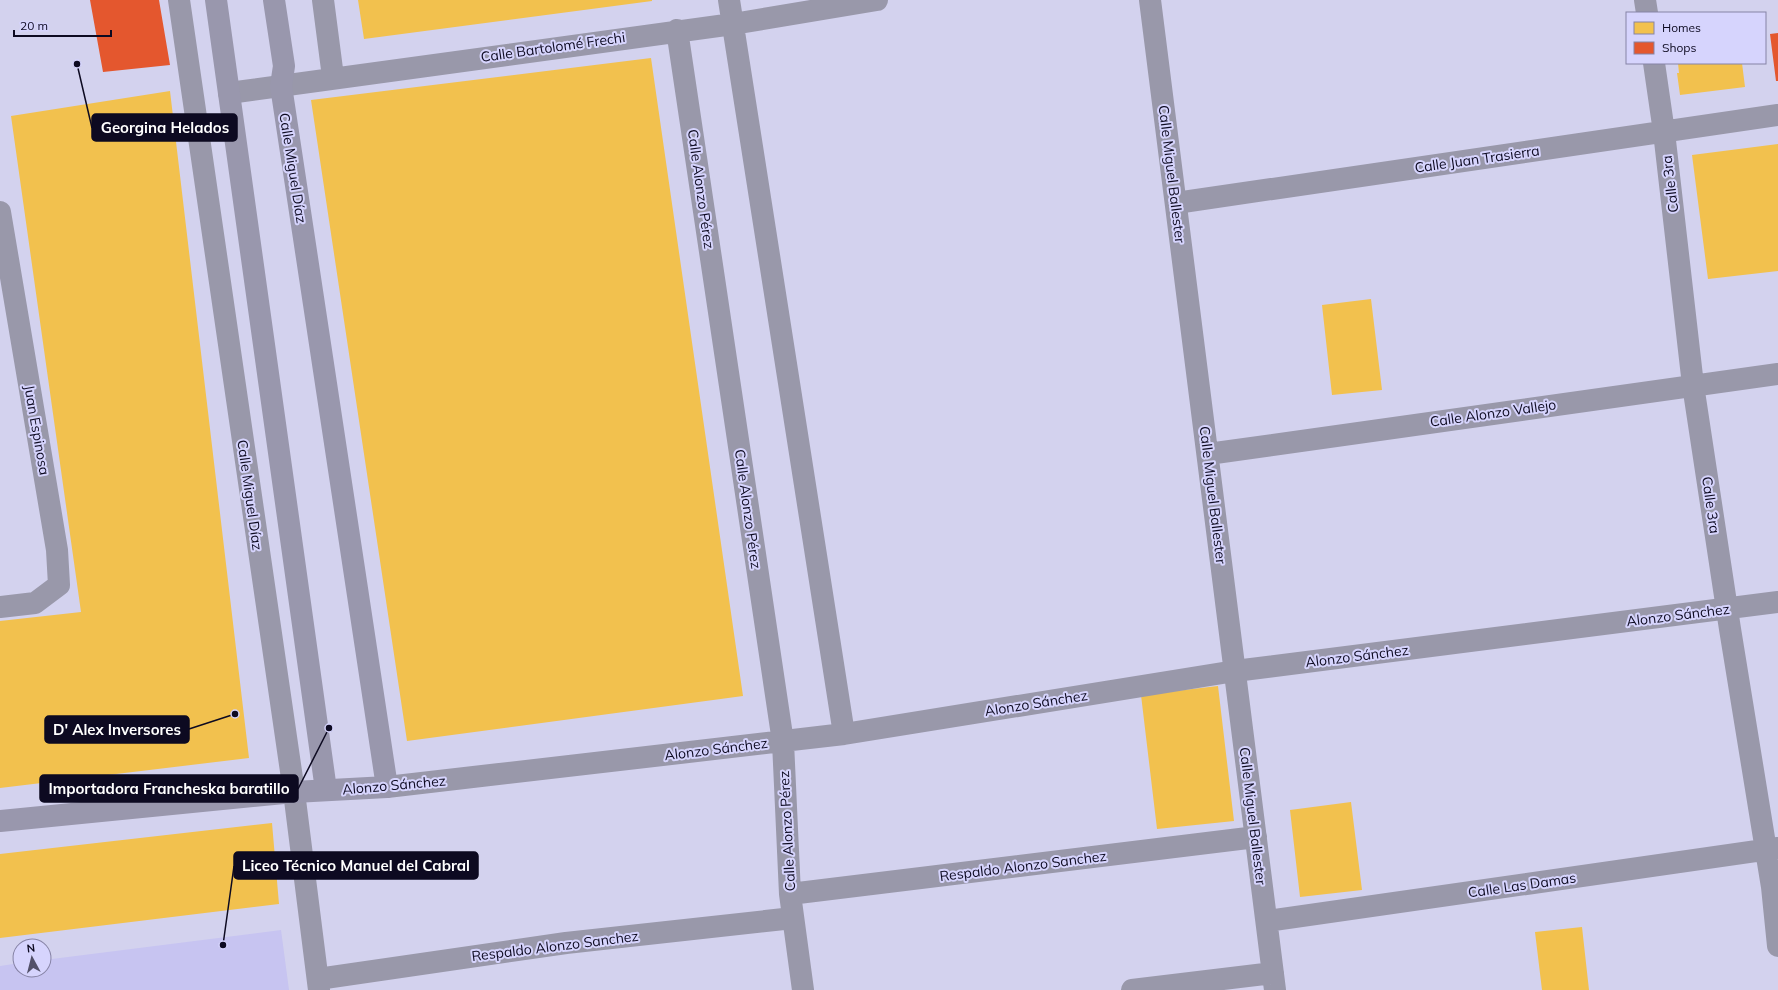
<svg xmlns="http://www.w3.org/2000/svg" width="1778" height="990" font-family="Mulish,sans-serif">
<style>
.built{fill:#c7c4f1}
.homes{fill:#f2c14e}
.shops{fill:#e4572e}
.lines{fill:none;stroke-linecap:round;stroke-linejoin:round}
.street{stroke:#9998aa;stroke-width:22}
.secondary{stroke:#9997ad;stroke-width:22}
.labels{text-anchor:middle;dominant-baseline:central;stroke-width:4;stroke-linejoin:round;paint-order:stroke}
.street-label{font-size:14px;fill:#0d0a21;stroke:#d6d4fd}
.leader{fill:none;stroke:#0d0a21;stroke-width:1.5}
.callout-dot{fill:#0d0a21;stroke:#d6d4fd;stroke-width:1.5}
.callout{fill:#0d0a21;stroke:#0d0a21;stroke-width:1.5}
.callout-label{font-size:15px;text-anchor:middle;font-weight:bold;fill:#fff}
</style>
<rect width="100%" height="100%" fill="#d3d2ee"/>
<!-- built -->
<path class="built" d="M281,930L289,990H0V966L20,963V970H44V960Z"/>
<!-- homes -->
<path class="homes" d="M358,0H652V1L364,39Z
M651,58L743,696L407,741L311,100Z
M1678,63H1742L1745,87L1680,95L1677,73H1679Z
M170,91L249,758L0,788V621L81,612L11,116Z
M1778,144V271L1708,279L1692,155Z
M1371,299L1382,390L1332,395L1322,305Z
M1218,686L1234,821L1157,829L1141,695Z
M1351,802L1362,890L1300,897L1290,810Z
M272,823L279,904L0,938V854Z
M1582,927L1589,990H1542L1535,932Z"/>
<!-- shops -->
<path class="shops" d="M90,0H159L170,65L103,72Z
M1778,33V81H1776L1770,34Z"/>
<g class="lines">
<!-- street -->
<path class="street" d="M179,0L294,792L319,990
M323,0L333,77
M729,0L844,734
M1150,0L1275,990
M1645,0L1647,13
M677,30L783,742L790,894L803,990
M1654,63L1664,132L1693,385L1730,629L1772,887L1778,946
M229,93L733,24L877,0
M1176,203L1778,115
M0,212L57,550L59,585L35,603L0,607
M1208,454L1778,374
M387,787L844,734L1235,671L1778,602
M790,894L1256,837
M1267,921L1778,848
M318,979L566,943L793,918
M1132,990L1273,973"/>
<!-- secondary -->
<path class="secondary" d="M216,0L326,790
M0,821L294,792L387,787L281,86L284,66L274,0"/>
</g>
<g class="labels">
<!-- street labels -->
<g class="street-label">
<text transform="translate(553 47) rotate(-8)">Calle Bartolomé Frechi</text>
<text transform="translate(1477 159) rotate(-8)">Calle Juan Trasierra</text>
<text transform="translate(293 168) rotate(81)">Calle Miguel Díaz</text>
<text transform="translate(1172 174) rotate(83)">Calle Miguel Ballester</text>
<text transform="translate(1670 184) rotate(-97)">Calle 3ra</text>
<text transform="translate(701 189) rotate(82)">Calle Alonzo Pérez</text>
<text transform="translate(1493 413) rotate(-8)">Calle Alonzo Vallejo</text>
<text transform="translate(37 430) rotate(80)">Juan Espinosa</text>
<text transform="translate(250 495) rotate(82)">Calle Miguel Díaz</text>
<text transform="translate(1213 495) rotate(83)">Calle Miguel Ballester</text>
<text transform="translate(1711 505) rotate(82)">Calle 3ra</text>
<text transform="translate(748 509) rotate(82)">Calle Alonzo Pérez</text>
<text transform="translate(1678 615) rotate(-7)">Alonzo Sánchez</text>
<text transform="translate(1357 656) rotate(-7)">Alonzo Sánchez</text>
<text transform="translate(1036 703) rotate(-9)">Alonzo Sánchez</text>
<text transform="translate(716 749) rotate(-7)">Alonzo Sánchez</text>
<text transform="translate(394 785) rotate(-5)">Alonzo Sánchez</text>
<text transform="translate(1253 816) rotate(83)">Calle Miguel Ballester</text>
<text transform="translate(787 831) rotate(-93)">Calle Alonzo Pérez</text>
<text transform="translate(1023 866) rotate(-7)">Respaldo Alonzo Sanchez</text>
<text transform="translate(1522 885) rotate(-8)">Calle Las Damas</text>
<text transform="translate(555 946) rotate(-7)">Respaldo Alonzo Sanchez</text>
</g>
</g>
<!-- callouts -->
<path class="leader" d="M77 64L92 128M235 714L189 729M329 728L298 789M223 945L234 866"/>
<g class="callout-dot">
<circle cx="77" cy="64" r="4"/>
<circle cx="235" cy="714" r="4"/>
<circle cx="329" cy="728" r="4"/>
<circle cx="223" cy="945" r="4"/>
</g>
<g class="callout">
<rect x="92" y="114" width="145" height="27" rx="4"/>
<rect x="45" y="716" width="144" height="27" rx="4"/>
<rect x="40" y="775" width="258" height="27" rx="4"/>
<rect x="234" y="852" width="244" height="27" rx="4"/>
</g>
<g class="callout-label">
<text x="165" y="133">Georgina Helados</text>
<text x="117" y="735">D' Alex Inversores</text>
<text x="169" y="794">Importadora Francheska baratillo</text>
<text x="356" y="871">Liceo Técnico Manuel del Cabral</text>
</g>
<!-- legend -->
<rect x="1626" y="12" width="140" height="52" fill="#d6d4fd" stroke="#8683a5"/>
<rect x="1634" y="22" width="20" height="12" fill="#f2c14e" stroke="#8683a5"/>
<text x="1662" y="32" font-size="12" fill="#0d0a21">Homes</text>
<rect x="1634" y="42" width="20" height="12" fill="#e4572e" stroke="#8683a5"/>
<text x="1662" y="52" font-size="12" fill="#0d0a21">Shops</text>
<!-- north arrow -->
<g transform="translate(32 958) rotate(353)"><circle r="19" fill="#d6d4fd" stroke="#8683a5"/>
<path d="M0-3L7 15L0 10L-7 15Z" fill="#525069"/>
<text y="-6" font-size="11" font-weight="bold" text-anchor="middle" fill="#0d0a21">N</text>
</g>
<!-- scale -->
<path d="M14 30v6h97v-6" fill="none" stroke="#0d0a21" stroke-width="2"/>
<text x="20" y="30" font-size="12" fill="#0d0a21" stroke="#d6d4fd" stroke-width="3" paint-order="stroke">20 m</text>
</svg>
